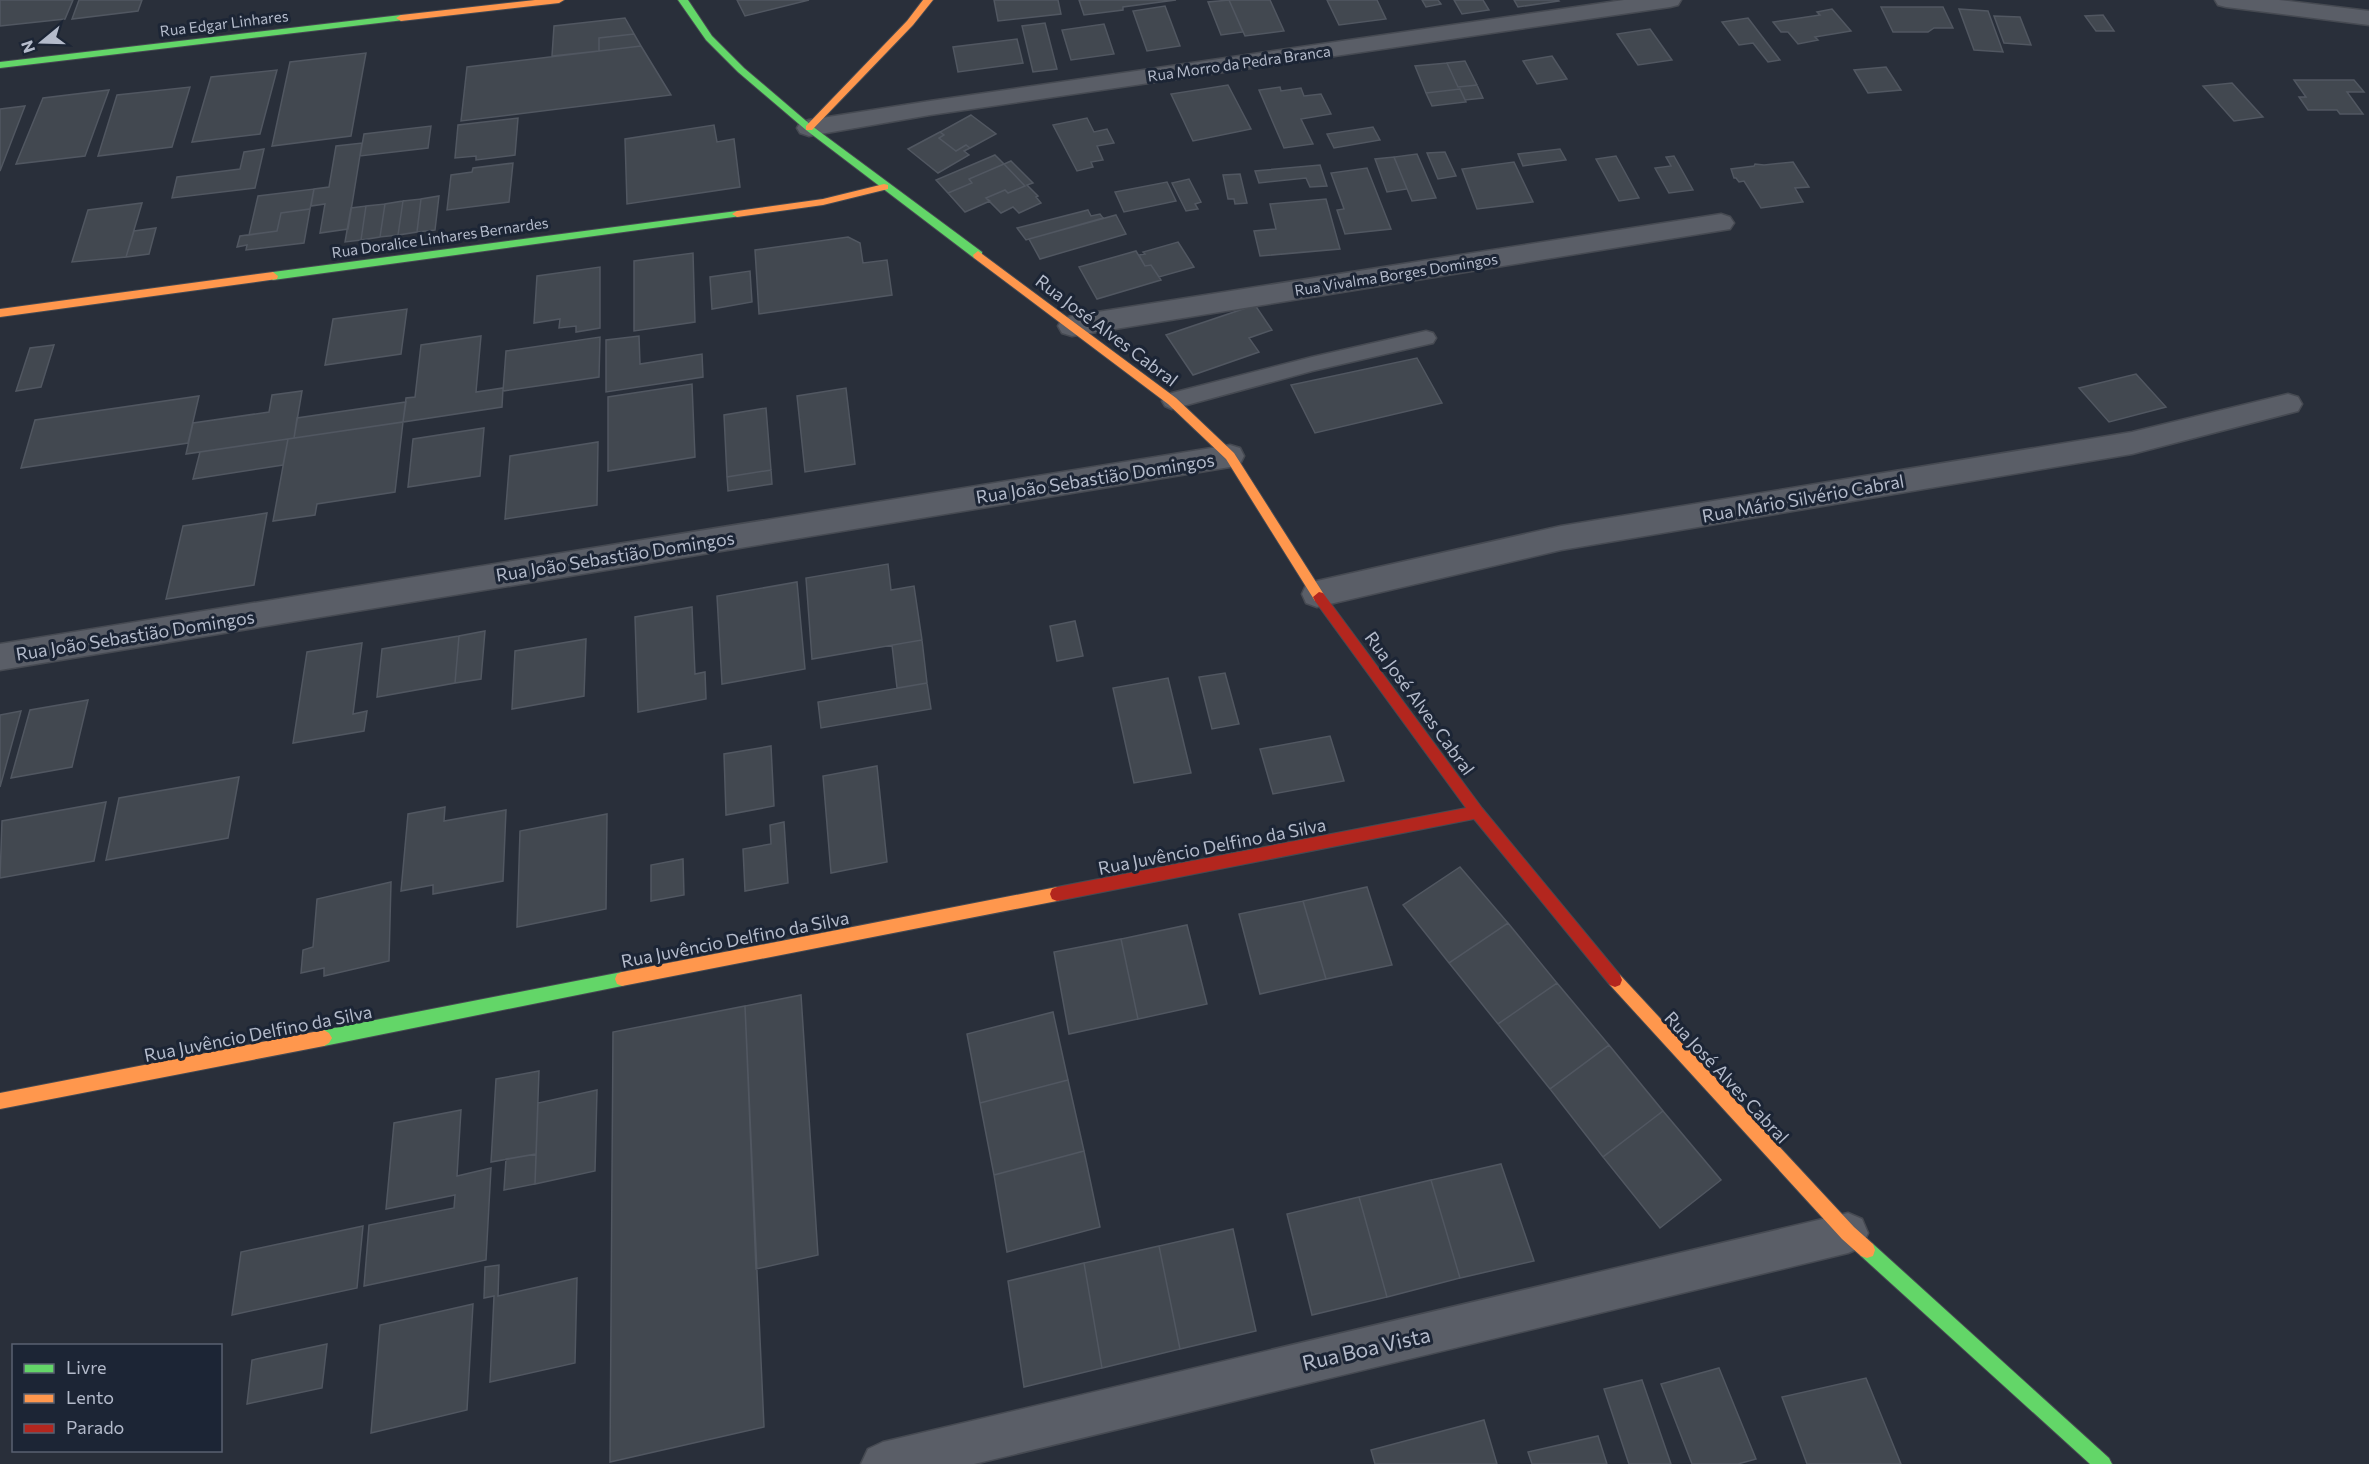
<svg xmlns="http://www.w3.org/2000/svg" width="2369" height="1464" font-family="Commissioner,sans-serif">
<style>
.building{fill:#424850;stroke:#515761;stroke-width:1.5}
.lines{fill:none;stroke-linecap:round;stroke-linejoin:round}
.lane-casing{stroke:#464a52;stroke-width:3}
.street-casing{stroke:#464a52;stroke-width:3}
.fast-casing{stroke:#464a52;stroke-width:2}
.slow-casing{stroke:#464a52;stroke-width:2}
.jam-casing{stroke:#464a52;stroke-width:2}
.lane{fill:#5a5e67;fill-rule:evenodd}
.street{fill:#5a5e67;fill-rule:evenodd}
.fast{fill:#63d668;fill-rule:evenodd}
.slow{fill:#ff974d;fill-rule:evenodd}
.jam{fill:#b3261e;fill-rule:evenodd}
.labels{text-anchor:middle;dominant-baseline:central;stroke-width:6;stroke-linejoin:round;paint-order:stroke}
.far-street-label{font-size:15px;fill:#b4bbcb;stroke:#1c2535}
.street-label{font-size:18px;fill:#b4bbcb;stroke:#1c2535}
.near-street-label{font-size:21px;fill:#b4bbcb;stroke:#1c2535}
</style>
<rect width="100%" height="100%" fill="#292f3a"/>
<!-- building -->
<path class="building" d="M0,0H73L65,19L0,26Z
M79,0H142L138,11L72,19Z
M737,0H809L745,16Z
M994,0H1058L1061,14L998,21Z
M1079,0H1176L1123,7V10L1084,15Z
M1229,0L1243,32L1221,35L1208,2Z
M1229,0H1270L1284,31L1245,36Z
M1327,0H1377L1386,19L1339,25Z
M1422,0H1438L1441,4L1426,7Z
M1454,0H1483L1489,10L1462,14Z
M1514,0H1558L1559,1L1518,7Z
M1165,6L1180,46L1147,51L1133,11Z
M1881,7H1943L1953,28H1934L1928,32H1893Z
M1832,9L1851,31L1815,37L1818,40L1798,44L1788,32H1781L1773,22L1820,15L1817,12Z
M1959,9L1988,11L2003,52L1974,50Z
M2103,15L2114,31H2096L2085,16Z
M1994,16L2020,17L2031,45L2004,43Z
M625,18L634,34L599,38V51L552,56L554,26Z
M1748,18L1780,60L1768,62L1753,43L1739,45L1722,22Z
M1045,23L1057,69L1033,72L1022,26Z
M1104,24L1114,54L1071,60L1062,30Z
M1650,29L1672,60L1638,65L1617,34Z
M634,34L641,46L599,51V38Z
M1017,39L1023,63L958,72L953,47Z
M641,46L671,95L461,121L467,67Z
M366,53L351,136L272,146L290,62Z
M1552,56L1567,79L1537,84L1523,61Z
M1465,61L1477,85L1458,87L1447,63Z
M1447,63L1458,87L1477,85L1483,98L1465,100L1460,89L1426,93L1415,66Z
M1886,67L1901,90L1868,93L1854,70Z
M277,70L260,134L192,142L211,77Z
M2294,80H2354L2364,92H2347L2363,114H2340L2337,110H2308L2299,97H2306Z
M2232,83L2263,117L2234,121L2203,86Z
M1228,85L1251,129L1193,141L1171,94Z
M190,87L172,147L98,156L117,95Z
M1280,87L1281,91L1301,88L1304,96L1321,94L1331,114L1301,119L1313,144L1284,148L1259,90Z
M1460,89L1466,102L1432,106L1426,93Z
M109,90L85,156L16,164L43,98Z
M25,106L0,171V109Z
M971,115L996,134L970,148L966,145L956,151L939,138L944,135L940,132Z
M518,118L515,155L476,160V156L455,158L458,125Z
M1087,118L1094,132L1107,129L1114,143L1097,146L1103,160L1091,162L1093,167L1077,171L1053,125Z
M714,125L717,142L734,139L740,187L627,204L625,139Z
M431,126L428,148L360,156L364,134Z
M1373,127L1380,140L1334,148L1327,134Z
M940,132L944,135L939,138L956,151L966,145L970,148L964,151L969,155L938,173L908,149Z
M362,143L348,229L320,233L325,204L311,206L314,189L329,187L336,146Z
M264,149L255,188L172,198L177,177L240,169L244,152Z
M1560,149L1566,160L1523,166L1518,154Z
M1445,152L1456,176L1438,179L1427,153Z
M1417,154L1436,198L1412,201L1394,157Z
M995,155L1004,164L969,179L972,183L948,193L936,180Z
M1616,156L1639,198L1619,201L1596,159Z
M1674,156L1693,190L1669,193L1655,168L1671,166L1666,157Z
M1394,157L1407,189L1387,192L1375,159Z
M1011,161L1033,183L1027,185L1038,196L1036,197L1041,203L1019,213L1013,207L1001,213L986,198L1005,190L1008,193L1025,186L1004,164Z
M1514,162L1533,202L1477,209L1462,169Z
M1793,162L1809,187L1795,188L1803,202L1761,208L1744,181L1739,182L1736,178H1734L1731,169L1754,166L1755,164L1764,165Z
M513,163L509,202L447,210L451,175L472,172L473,168Z
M1004,164L1025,186L1008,193L1005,190L986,198L990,201L965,212L948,193L972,183L969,179Z
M1320,165L1327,186L1310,187L1306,178L1259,183L1255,171Z
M1367,168L1391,229L1345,234L1337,210L1344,209L1331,173Z
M1240,174L1247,203L1235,204L1234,199H1228L1223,175Z
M1189,179L1201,202L1195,204L1198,209L1186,211L1172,183Z
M1167,182L1176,201L1124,212L1115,192Z
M314,189L310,209L281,213L277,231L249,235L258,196Z
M439,196L435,230L417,232L421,199Z
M421,199L417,232L398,235L403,201Z
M1326,199L1340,249L1260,256L1254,231L1276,229L1270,204Z
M403,201L398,235L380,237L385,204Z
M142,203L126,257L72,262L88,210Z
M385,204L380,237L361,240L366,206Z
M366,206L361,240L345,242L351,208Z
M310,209L304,243L246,250L247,245L237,247L240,236L277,231L281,213Z
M1088,210L1091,216L1100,214L1103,218L1026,240L1017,228Z
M1116,215L1126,234L1040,259L1029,239Z
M156,228L149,254L126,257L134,231Z
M848,237L860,243L863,263L887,260L892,295L759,314L755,250Z
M1178,242L1194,267L1159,277L1151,265L1145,266L1139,255L1145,254L1143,252Z
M1136,251L1145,266L1151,265L1161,280L1097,299L1079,267Z
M693,253L695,322L634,331V261Z
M600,267V328L576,332V326L559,328L560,319L534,323L537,276Z
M750,271L752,302L712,309L710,277Z
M1255,305L1272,330L1249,338L1259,352L1193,375L1166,335Z
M407,309L401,354L325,365L333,319Z
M481,336L476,392L503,388L502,407L403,422L406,398L415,397L421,345Z
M639,336L640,364L702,354L703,377L606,392V340Z
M600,337L599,377L503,391L506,351Z
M54,345L41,387L16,391L30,348Z
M1417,358L1442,403L1315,433L1291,385Z
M2136,374L2166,407L2109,422L2079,388Z
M692,384L695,457L608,471V397Z
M846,388L855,464L805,472L797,396Z
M302,391L294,438L186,454L193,423L269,412L272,395Z
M199,396L188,443L21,468L35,420Z
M406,402L403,422L294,438L297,418Z
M766,408L771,470L727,477L724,415Z
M403,422L395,492L317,504L315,515L273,521L288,439Z
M484,428L480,476L408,487L413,439Z
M288,439L283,465L193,479L200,452Z
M598,442L597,505L505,519L510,456Z
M771,470L772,484L728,491L727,477Z
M267,513L254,585L166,599L183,526Z
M888,564L891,590L914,586L922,640L812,659L806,578Z
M797,582L805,669L722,684L717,596Z
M692,607L695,674L705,672L706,699L638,712L635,617Z
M1075,621L1083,656L1057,661L1050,626Z
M485,631L481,679L455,683L459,636Z
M459,636L455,683L377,697L382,649Z
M586,639L584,696L512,709L515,651Z
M922,640L927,683L897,688L892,645Z
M362,643L353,714L367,711L364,731L293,743L307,652Z
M1225,673L1239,724L1212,729L1199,677Z
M1168,678L1191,773L1134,783L1113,688Z
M927,683L931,709L821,728L818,702Z
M88,700L72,767L11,778L30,710Z
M21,711L0,787V715Z
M1330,736L1344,781L1273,794L1260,749Z
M771,746L774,806L726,815L724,754Z
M877,766L887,862L831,873L823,776Z
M239,777L228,838L106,860L119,798Z
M106,802L94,861L0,878L2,821Z
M445,807L444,821L506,810L503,881L433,894V885L401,891L408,814Z
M607,814L606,909L517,927L520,831Z
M784,822L788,883L745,891L743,849L771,844L770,825Z
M683,859L684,895L651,901V865Z
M1460,867L1508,923L1449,963L1403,905Z
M391,882L389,961L324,976V968L301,973L303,950L313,947L317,899Z
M1367,887L1392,965L1326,979L1303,901Z
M1303,901L1326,979L1260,994L1239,914Z
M1508,923L1557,983L1498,1024L1449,963Z
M1187,925L1207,1004L1138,1019L1121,939Z
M1121,939L1138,1019L1069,1034L1054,952Z
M1557,983L1609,1045L1550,1089L1498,1024Z
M801,995L818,1255L756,1269L745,1006Z
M745,1006L764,1427L610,1462L613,1032Z
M1053,1012L1068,1080L980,1103L967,1034Z
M1609,1045L1663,1111L1603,1157L1550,1089Z
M539,1071L536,1154L491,1162L496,1079Z
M1068,1080L1084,1151L994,1175L980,1103Z
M597,1090L595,1171L535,1184L538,1103Z
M461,1110L457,1176L491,1168L486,1260L364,1286L369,1225L454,1208L455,1195L386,1209L394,1123Z
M1663,1111L1721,1180L1660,1228L1603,1157Z
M1084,1151L1100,1227L1007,1252L994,1175Z
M536,1154L535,1184L504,1190L506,1159Z
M1501,1164L1534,1261L1460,1278L1431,1180Z
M1431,1180L1460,1278L1387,1297L1359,1197Z
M1359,1197L1387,1297L1312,1315L1287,1214Z
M363,1226L357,1288L232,1315L241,1252Z
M1233,1229L1256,1331L1180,1349L1159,1246Z
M1159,1246L1180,1349L1102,1368L1084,1263Z
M1084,1263L1102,1368L1024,1387L1008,1281Z
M499,1265L498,1296L577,1278L575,1363L490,1382L494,1296L484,1298L485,1267Z
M473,1304L467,1410L371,1433L380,1325Z
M327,1344L322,1388L247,1404L252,1360Z
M1719,1368L1756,1459L1738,1464H1692L1661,1384Z
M1866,1378L1901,1464H1807L1782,1397Z
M1642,1380L1671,1464H1629L1604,1389Z
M1484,1420L1497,1464H1375L1371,1450Z
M1598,1436L1607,1464H1532L1528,1452Z"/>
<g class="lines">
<!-- lane casing -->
<g class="lane-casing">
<path id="lane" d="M1426,331L1433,333L1436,338L1433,343L1312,371L1172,409L1165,406L1162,401L1165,396L1172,393L1312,357Z"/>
</g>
<!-- street casing -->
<g class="street-casing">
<path id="street" d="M1624,0H1681L1678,5L1670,7L930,115L809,136L800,133L797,128L800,123L809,120L930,101Z
M2215,0H2279L2369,11V25L2226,7L2218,5Z
M1721,214L1730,217L1734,223L1730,229L1072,336L1062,333L1058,326L1062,319L1072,316Z
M2288,394L2298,397L2302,404L2298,411L2132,454L1561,550L1317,607L1306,603L1302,594L1306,585L1317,581L1561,526L2132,432Z
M1230,445L1240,448L1244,456L1240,464L1230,467L0,670V644Z
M1848,1213L1862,1219L1868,1233L1862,1247L1848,1253L974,1464H861L868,1449L883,1442Z"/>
</g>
<!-- fast casing -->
<g class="fast-casing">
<path id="fast" d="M678,0H688L712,36L744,68L812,126L982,252V258H974L806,130L738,72L706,40Z
M401,15L406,18L404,20L0,68V62Z
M737,211L741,212V216L273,280L268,276L273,272Z
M622,972L627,974L629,979L627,984L622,986L324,1046L319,1043L316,1038L319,1033L324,1030Z
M1867,1242L1873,1244L2109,1458L2112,1464H2090L1861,1256L1859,1250L1861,1244Z"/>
</g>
<!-- slow casing -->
<g class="slow-casing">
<path id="slow" d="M535,0H564L559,3L401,21L396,18L401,15Z
M923,0H933L913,25L812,130H806V126L907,21Z
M884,184L888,185V189L823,205L737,217L732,214L737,211L823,199Z
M978,251L1176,398L1234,453L1323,593L1325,597L1323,601H1315L1226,459L1168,404L974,258L973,255Z
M273,272L278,276L277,279L0,317V309Z
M1057,887L1062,889L1064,894L1062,899L1057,901L622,986L617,984L615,979L617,974L622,972Z
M1615,973L1620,975L1854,1227L1873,1244L1875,1250L1873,1256L1867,1258L1861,1256L1842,1239L1610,985L1608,980L1610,975Z
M324,1030L329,1033L332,1038L329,1043L324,1046L0,1109V1093Z"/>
</g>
<!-- jam casing -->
<g class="jam-casing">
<path id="jam" d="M1319,592L1323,593L1482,808L1620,975L1622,980L1620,985L1615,987L1610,985L1474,819L1057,901L1052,899L1050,894L1052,889L1057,887L1466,808L1315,601L1313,597Z"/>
</g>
<!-- lane -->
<use href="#lane" class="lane"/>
<!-- street -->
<use href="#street" class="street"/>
<!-- fast -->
<use href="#fast" class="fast"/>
<!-- slow -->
<use href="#slow" class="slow"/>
<!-- jam -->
<use href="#jam" class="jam"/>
</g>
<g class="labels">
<!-- far-street labels -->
<g class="far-street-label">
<text transform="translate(224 23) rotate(-7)">Rua Edgar Linhares</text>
<text transform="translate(1239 63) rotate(-8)">Rua Morro da Pedra Branca</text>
<text transform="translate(440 237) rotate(-8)">Rua Doralice Linhares Bernardes</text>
<text transform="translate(1396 274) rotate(-9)">Rua Vivalma Borges Domingos</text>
</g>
<!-- street labels -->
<g class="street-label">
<text transform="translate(1107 330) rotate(37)">Rua José Alves Cabral</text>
<text transform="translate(1095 478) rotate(-9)">Rua João Sebastião Domingos</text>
<text transform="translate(1803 498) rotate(-10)">Rua Mário Silvério Cabral</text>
<text transform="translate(615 556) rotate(-9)">Rua João Sebastião Domingos</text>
<text transform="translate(135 635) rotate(-9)">Rua João Sebastião Domingos</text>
<text transform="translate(1420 703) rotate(54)">Rua José Alves Cabral</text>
<text transform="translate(1212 846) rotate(-11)">Rua Juvêncio Delfino da Silva</text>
<text transform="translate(735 939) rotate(-11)">Rua Juvêncio Delfino da Silva</text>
<text transform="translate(258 1033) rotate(-11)">Rua Juvêncio Delfino da Silva</text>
<text transform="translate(1727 1077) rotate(47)">Rua José Alves Cabral</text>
</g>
<!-- near-street labels -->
<g class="near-street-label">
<text transform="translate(1366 1348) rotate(-13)">Rua Boa Vista</text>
</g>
</g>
<!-- legend -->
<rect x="12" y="1344" width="210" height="108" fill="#1c2535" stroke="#596171" stroke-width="1.5"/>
<rect x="24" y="1364" width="30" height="9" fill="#63d668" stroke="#596171" stroke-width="1.5"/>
<text x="66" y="1374" font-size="18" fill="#b4bbcb">Livre</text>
<rect x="24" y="1394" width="30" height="9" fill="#ff974d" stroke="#596171" stroke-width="1.5"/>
<text x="66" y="1404" font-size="18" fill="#b4bbcb">Lento</text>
<rect x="24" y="1424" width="30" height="9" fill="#b3261e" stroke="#596171" stroke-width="1.5"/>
<text x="66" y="1434" font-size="18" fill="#b4bbcb">Parado</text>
<!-- north arrow -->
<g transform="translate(42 42) rotate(251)" stroke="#1c2535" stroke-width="4.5" paint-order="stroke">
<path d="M0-4.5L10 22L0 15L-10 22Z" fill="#b4bbcb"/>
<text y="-9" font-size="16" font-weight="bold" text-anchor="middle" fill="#b4bbcb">N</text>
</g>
</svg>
